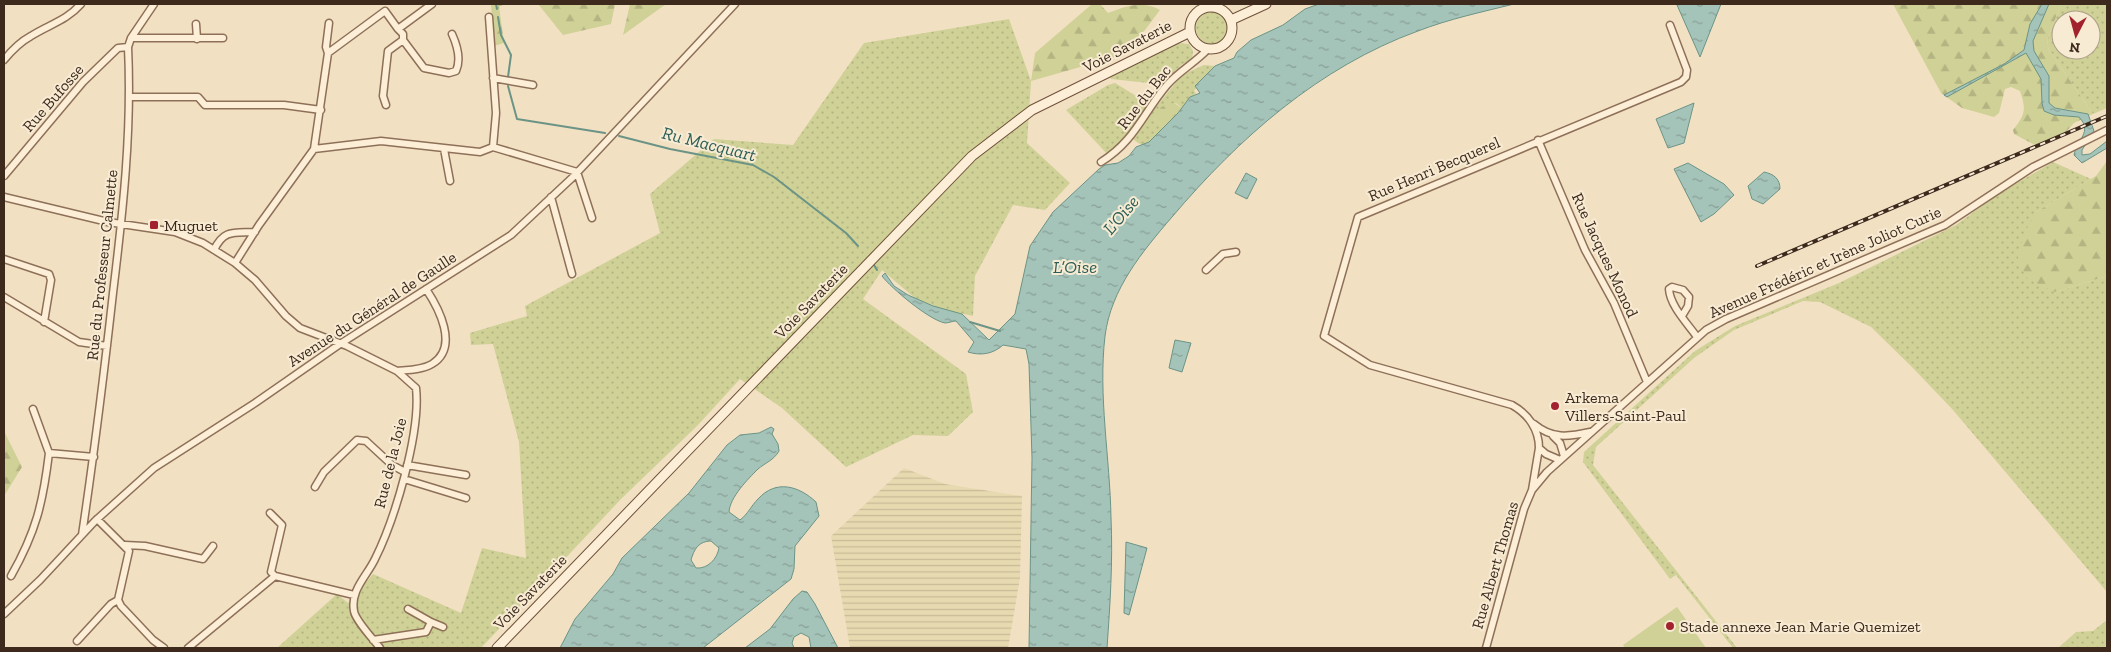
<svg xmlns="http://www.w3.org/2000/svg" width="2111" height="652" font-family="'Zilla Slab',serif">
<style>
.farmland{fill:url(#farmland-rules)}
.grass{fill:url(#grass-dots);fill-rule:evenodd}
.forest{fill:url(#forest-firs)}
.garden{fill:#cfd196}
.water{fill:url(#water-ripples);stroke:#6b9486;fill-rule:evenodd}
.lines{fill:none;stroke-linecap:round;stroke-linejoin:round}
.stream{stroke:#6b9486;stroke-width:2}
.minor-casing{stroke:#8e7058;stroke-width:9}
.tertiary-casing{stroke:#8e7058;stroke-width:10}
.secondary-casing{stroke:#70513b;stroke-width:11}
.minor{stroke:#fceed7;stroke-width:6}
.tertiary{stroke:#fceed7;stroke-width:8}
.secondary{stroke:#fceed7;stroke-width:9}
.rail-casing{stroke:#3d2a1d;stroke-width:4}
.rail{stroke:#f8ebd3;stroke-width:2;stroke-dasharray:5.5;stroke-linecap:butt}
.poi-dot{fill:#a2232e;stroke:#f8ebd3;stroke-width:2}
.labels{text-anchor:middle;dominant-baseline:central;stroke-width:4;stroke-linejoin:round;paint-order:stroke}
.street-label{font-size:16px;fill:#3d2a1d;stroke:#f8ebd3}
.poi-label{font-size:16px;fill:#3d2a1d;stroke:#f8ebd3;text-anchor:start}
.water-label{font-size:18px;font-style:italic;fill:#2b5e56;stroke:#f8ebd3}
</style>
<defs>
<pattern id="farmland-rules" width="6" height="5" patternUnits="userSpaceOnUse" patternTransform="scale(1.25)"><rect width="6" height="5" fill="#e8dab0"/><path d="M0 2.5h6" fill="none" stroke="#c8bb97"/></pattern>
<pattern id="grass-dots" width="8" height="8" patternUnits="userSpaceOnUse" patternTransform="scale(1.25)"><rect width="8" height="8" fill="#cfd196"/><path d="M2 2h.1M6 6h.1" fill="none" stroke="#b3b481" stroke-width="1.8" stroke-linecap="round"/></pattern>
<pattern id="forest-firs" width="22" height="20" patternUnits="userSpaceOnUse" patternTransform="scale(1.25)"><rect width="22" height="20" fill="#cfd196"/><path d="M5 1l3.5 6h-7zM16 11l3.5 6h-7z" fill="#b3b481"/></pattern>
<pattern id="water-ripples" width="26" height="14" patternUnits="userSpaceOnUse" patternTransform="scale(1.25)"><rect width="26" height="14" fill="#a5c4b9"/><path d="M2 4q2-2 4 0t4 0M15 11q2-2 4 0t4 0" fill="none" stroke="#889f96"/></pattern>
</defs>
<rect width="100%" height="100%" fill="#f2e0c3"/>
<!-- farmland -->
<path class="farmland" d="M904,468L945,484L1022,496L1020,578L1008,648H850L831,536Z"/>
<!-- grass -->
<path class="grass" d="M2061,4H2107V108L2093,114L2049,50L2047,40ZM2061,20H2091V50H2061Z
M1196 28a16 16 0 1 1 32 0a16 16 0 1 1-32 0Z
M1009,19L1031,81L1027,143L1070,183L1045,210L1013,205L975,276L973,316L923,305L882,270L863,299L966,374L973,412L948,436L913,435L846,467L782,408L740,379L697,426L621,499L481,648H277L337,594L348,603L373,574L461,613L482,548L526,558L519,442L493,344L471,345L470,333L527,316L525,306L660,233L650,194L714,139L793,145L864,43Z
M1177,43L1189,44L1193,51L1192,59L1181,65L1168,78L1162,74L1158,79L1160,81L1158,84L1111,79L1110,77Z
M1204,65L1215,66L1194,91L1196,93L1182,108L1176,103L1158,114L1154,119L1164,128C1149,143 1146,153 1129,135L1109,156L1066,110L1108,85L1115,83L1141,99L1152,94L1156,107L1182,75Z
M2053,162L2091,179L2036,212L2055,292L2107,276V592L1953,410L1912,367L1871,327L1820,302L1803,301L1734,330L1694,358L1596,447L1593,465L1737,648H1733L1676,575L1670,579L1583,462L1584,452L1695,351L1735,326L1839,283L1956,225L2000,193Z
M2107,620V648H2058L2076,632L2093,631Z"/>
<!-- forest -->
<path class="forest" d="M491,4H508L499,6L504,43L494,46Z
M538,4H615L611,24L563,35Z
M630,4H666L623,35Z
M1092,4H1100L1108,13C1126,6 1142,0 1160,10L1145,30L1119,56L1031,81L1035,53Z
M1893,4H2061L2047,40L2049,50L2093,114L2074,123L2065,133L2035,145L2014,134L2013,130C2026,114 2026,109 2020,91L2011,87L2005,89L1999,113L1994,117L1962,108L1941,93Z
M1174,103L1182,108L1164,128L1154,119L1161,107Z
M2107,161V276L2055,292L2028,279L2017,261L2024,234L2036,212L2096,176Z
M4,431L22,467L4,496Z"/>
<!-- garden -->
<path class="garden" d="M1677,607L1706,648H1625L1623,645Z"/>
<!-- water -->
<path class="water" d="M1319,4H1514C1482,12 1449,19 1418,31C1319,67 1239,138 1172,217C1142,252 1111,289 1105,336C1098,396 1110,458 1111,518C1113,562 1110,605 1107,648H1029L1032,458L1029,364L1026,349L1003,345C993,354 981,356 968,352L974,342L956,321C953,321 948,323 945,323C929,320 891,288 882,276L885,273L894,286L908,295L933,306L962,314L989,340L1015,314L1030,246L1053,212L1099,169L1105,165L1118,163L1129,156L1136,147L1149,142L1178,113L1190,97L1200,93L1195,86L1215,66L1234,58L1237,52L1251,40L1283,25L1305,9Z
M1685,4H1721L1700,57L1677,5Z
M2042,4H2049L2033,41L2034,51L2049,76V103L2055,108L2088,114L2094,131L2082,150V155L2090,154L2107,141V148L2082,163L2074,155C2077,139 2093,132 2079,117L2054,115L2044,111L2042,103L2041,79L2026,53L1947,97L1944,95L2004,64L2024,50L2030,24Z
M1694,103L1684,143L1668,148L1656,119Z
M1688,163L1724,184L1734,195L1714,214L1701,222L1674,169Z
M1764,172C1774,174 1780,179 1780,189L1763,204L1752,199L1748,186Z
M1246,173L1257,179L1247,199L1235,193Z
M1175,340L1191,343L1182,372L1169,368Z
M771,427L774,429L772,434L778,444L779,451C774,460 765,463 758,469C748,479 730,497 729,512L740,520C748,514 751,506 758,499C776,479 799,486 816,502L819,516L795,546L794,569L791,579L703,648H560L575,619L613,574L622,558L689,493L727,445L740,435L759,433ZM711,541L719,548C717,559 708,569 696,568L691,560C694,549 699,541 711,541Z
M1126,542L1147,548L1129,615L1124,613Z
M802,591L807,592L815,604L838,648H811L809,637L801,633L794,637L792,643L794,648H745L770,629L793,599Z"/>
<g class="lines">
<!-- stream -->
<path class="stream" d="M496,4L497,9
M498,17L501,35L511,55L508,77
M508,86L517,119L605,133
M619,136L670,149L753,165L774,177L846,233L858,246
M874,265L877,270
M970,322L1000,331"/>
<!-- minor casing -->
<g class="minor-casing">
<path id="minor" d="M489,17L496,113L493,147
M196,24L197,39
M398,29L403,34V40L424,68L449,73L456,71C461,60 457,45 452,34
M131,38H223
M328,53L326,47L329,23
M4,60C12,50 20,42 31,36C50,24 66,21 81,4
M493,78L533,85
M130,97H198L205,105H284L321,110
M386,105L383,96L388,51L403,40
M1538,140L1585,250L1614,303L1647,382
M314,149L381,141L480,152L493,147L577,172L592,218
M444,149L450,181
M1101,162C1135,141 1143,113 1167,85C1179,71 1195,63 1208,49
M4,176L83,82L118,48L128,47
M4,197L108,222L175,232L203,243L235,263L255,280L286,316L300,328L347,346L397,371L416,388C421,432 395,519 375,559C367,576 350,590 354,611C355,620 374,640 380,648
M551,197L572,274
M214,250C224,229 234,233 255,232
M4,259L49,274L51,280L44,322
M235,263L259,225L314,149L328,53L385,11L398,29L432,4
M1206,270L1223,254L1236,252
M4,297L79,342L107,346
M1682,316L1688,306L1689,297L1683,290L1672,287L1669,289C1670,306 1688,324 1697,337
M397,371C408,370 422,370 432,364C460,347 438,307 426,289
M33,409L49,453L94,457
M1534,424C1552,439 1568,437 1590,432
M1553,436L1560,443L1564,456
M1560,460L1546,454L1539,448C1539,429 1528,414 1512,405L1370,365L1324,336L1358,217L1681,82L1686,77L1687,70L1670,25
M407,465L466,475
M404,479L466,498
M315,487L324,472L357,440L366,441L392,465L405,472
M1532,490L1539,448
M270,513L282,525L271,572L275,576
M97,519L129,551L118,600L121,606L153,640L164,648
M82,535C94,454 104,374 113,293C123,211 132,130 128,47L131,38L154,4
M125,545L145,546L203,559L213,546
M11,576C36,532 43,503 49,453
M4,614L40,580L95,521L154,468L255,403L340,344L511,235L573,177L735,4
M431,622L443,627
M373,640L426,632L431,622L408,609
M77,641L111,604L118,600
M188,648L275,576L354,595
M1486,648L1524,509L1532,490L1547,472L1706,330L1726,319L1945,225L2033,167L2107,130"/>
</g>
<!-- tertiary casing -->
<g class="tertiary-casing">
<path id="tertiary" d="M1209,4L1210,7"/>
</g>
<!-- secondary casing -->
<g class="secondary-casing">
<path id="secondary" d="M1190 28a21 21 0 1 1 42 0a21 21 0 1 1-42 0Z
M1231,20L1266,4
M497,648L972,156L1032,110L1190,32"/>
</g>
<!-- minor -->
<use href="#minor" class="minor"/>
<!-- tertiary -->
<use href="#tertiary" class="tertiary"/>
<!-- secondary -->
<use href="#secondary" class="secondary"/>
<!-- rail casing -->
<g class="rail-casing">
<path id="rail" d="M1757,266L2107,116"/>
</g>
<!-- rail -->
<use href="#rail" class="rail"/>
</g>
<!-- markers -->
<g class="poi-dot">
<rect x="149" y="220" width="10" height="10" rx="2.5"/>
<circle cx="1555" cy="406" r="5"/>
<circle cx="1670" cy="626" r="5"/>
</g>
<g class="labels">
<!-- street labels -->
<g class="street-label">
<text transform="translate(1127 46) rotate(-27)">Voie Savaterie</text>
<text transform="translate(1144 97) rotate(-52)">Rue du Bac</text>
<text transform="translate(53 98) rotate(-49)">Rue Bufosse</text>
<text transform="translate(1434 169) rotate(-23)">Rue Henri Becquerel</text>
<text transform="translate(1605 255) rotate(65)">Rue Jacques Monod</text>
<text transform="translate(1825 262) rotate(-24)">Avenue Frédéric et Irène Joliot Curie</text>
<text transform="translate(102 265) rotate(-84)">Rue du Professeur Calmette</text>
<text transform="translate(811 301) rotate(-46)">Voie Savaterie</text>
<text transform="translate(372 309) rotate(-33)">Avenue du Général de Gaulle</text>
<text transform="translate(390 463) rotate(-76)">Rue de la Joie</text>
<text transform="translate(1495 565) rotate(-74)">Rue Albert Thomas</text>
<text transform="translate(530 592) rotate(-46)">Voie Savaterie</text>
</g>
<!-- poi labels -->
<g class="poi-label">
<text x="164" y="225">Muguet</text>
<text x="1565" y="397">Arkema<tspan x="1565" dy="18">Villers-Saint-Paul</tspan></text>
<text x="1680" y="626">Stade annexe Jean Marie Quemizet</text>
</g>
<!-- water labels -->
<g class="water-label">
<text transform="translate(709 144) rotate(14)">Ru Macquart</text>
<text transform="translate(1121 215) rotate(-50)">L'Oise</text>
<text x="1075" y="267">L’Oise</text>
</g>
</g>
<!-- border -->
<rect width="2111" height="652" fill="none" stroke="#3d2a1d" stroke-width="10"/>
<!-- north arrow -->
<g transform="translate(2076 35) rotate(186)"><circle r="24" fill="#f8ebd3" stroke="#ad9e8a"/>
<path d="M0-4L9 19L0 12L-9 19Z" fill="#a2232e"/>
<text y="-8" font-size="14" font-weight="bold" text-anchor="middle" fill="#3d2a1d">N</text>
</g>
</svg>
